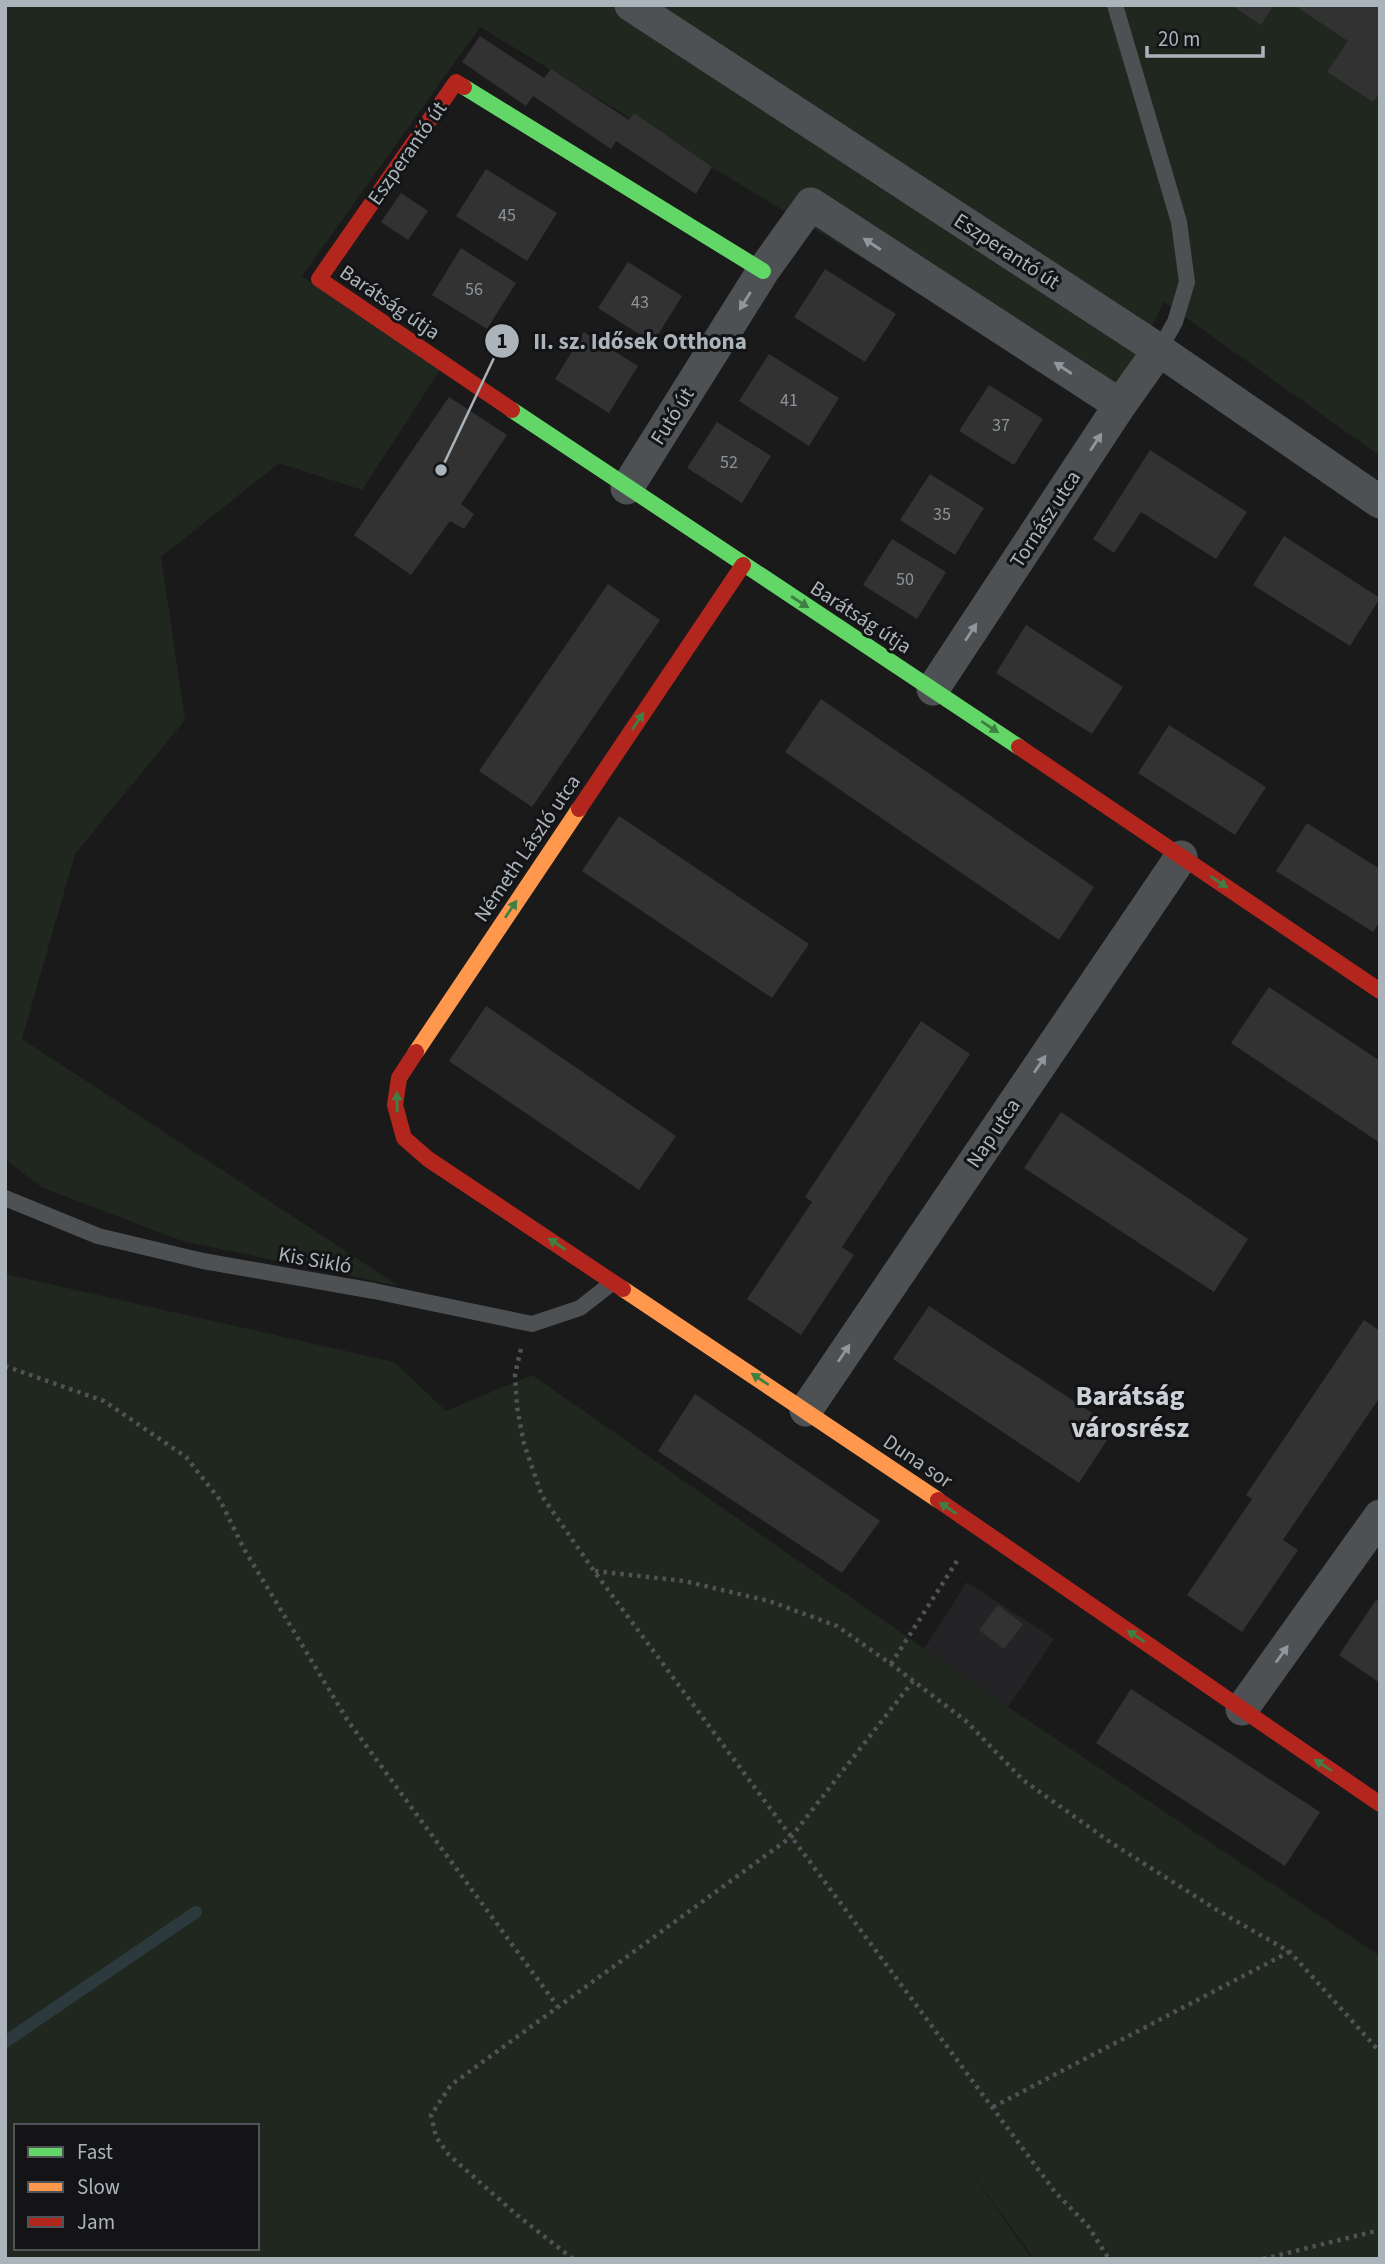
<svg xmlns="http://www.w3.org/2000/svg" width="1385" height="2264" font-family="'Source Sans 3',sans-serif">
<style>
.built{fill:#242426}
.green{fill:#20271f;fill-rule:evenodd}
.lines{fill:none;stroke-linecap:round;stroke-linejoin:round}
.stream{stroke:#2c393d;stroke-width:12}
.building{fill:#323232}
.path{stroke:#505255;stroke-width:4.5;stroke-dasharray:3.5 5;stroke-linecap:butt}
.lane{stroke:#4e5153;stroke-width:16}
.street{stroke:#4e5153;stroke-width:33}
.fast{stroke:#63d668;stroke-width:16}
.slow{stroke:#ff974d;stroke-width:16}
.jam{stroke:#b3261e;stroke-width:16}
.oneway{fill:#8f969c}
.oneway2{fill:#3f7f43}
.labels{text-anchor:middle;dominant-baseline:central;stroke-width:6;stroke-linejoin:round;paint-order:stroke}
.number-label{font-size:18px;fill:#8d9499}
.street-label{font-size:21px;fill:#abb4bb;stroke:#141416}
.district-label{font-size:28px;font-weight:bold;fill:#ccd1d7;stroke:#141416}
.leader{fill:none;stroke:#abb4bb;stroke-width:2.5}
.callout-dot{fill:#abb4bb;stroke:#141416;stroke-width:2.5}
.mark-label{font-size:21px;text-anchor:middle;font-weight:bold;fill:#111}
.callout-label{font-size:23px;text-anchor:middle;font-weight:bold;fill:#abb4bb;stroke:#141416;stroke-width:6;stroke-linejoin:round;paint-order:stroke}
</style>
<rect width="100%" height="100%" fill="#1a1a1a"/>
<!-- built -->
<path class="built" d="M967,1582L1054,1639L1008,1707L924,1649Z"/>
<!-- green -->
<path class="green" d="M5,5H1380V456L1164,302L1110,408L480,27L302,276L440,370L362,490L279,463L161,557L185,720L75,854L22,1039L399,1286L182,1241L41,1187L5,1159Z
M5,1274L394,1362L446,1411L532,1375L1008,1707L1380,1956V2259H1034L959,2155L1032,2259H5ZM16,2126H257V2248H16Z"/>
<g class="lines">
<!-- stream -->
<path class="stream" d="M5,2042L196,1912"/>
</g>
<!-- building -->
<path class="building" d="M1231,5H1274L1261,25Z
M1294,5H1380V93L1373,102L1327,72L1348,41Z
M480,36L544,78L551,69L629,120L634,113L712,167L696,194L616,141L611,149L533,96L526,106L462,62Z
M486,169L557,213L527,261L456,216Z
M401,193L428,211L408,240L381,222Z
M461,248L516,283L487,329L432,295Z
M628,262L682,296L653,343L598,308Z
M825,269L896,314L865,362L794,317Z
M584,332L638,366L609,413L555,379Z
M769,354L839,398L809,446L739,401Z
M989,385L1043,419L1014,465L959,431Z
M449,397L507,435L461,504L474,514L464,529L450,521L411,575L354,535Z
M717,422L771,456L742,503L687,468Z
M1150,450L1247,512L1216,559L1141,512L1114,553L1093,539Z
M930,474L984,508L955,555L900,520Z
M1284,536L1380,598L1350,646L1253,585Z
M892,539L946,572L917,619L863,585Z
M608,584L660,620L532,807L479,771Z
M1026,625L1123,687L1092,734L996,673Z
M821,699L1094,887L1059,940L785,752Z
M1169,725L1266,787L1235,835L1138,773Z
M619,816L809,944L772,998L582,871Z
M1307,823L1380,869V921L1373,932L1276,871Z
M1269,987L1380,1061V1143L1231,1043Z
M486,1006L676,1136L639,1190L449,1061Z
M921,1021L970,1054L842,1247L854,1255L801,1335L747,1299L812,1202L805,1197Z
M1061,1112L1248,1239L1214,1292L1024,1168Z
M929,1306L1115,1428L1079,1483L893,1359Z
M1364,1320L1380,1331V1397L1283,1540L1298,1550L1242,1632L1187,1595L1252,1499L1246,1495Z
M695,1394L880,1521L842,1573L658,1451Z
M1376,1600L1380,1602V1683L1339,1655Z
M998,1605L1023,1624L1004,1649L979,1630Z
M1131,1689L1320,1812L1285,1866L1096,1743Z"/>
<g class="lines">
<!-- path -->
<path class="path" d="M521,1349L515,1374L517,1407L524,1444L542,1496L594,1571L1055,2192L1088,2226L1109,2259
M5,1366L104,1401L186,1457L220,1500L244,1549L348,1721L558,2007
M595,1571L684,1581L769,1601L837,1626L891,1664L966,1721L1023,1780L1110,1842L1217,1910L1290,1952L1380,2052
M891,1664L957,1561
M993,2107L1289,1952
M573,2259L517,2215L449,2155L436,2137L431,2115L451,2085L791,1837L913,1681
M1263,2259L1380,2230"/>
<!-- lane -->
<path class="lane" d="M1115,5L1179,222L1187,282L1175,322L1159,350
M5,1198L98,1236L203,1261L374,1291L532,1324L580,1308L612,1283"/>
<!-- street -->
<path class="street" d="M631,5L1159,350L1380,502
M627,488L763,271L811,204L1120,405
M933,689L1120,405L1159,350
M806,1410L1181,857
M1242,1709L1380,1516"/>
<!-- fast -->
<path class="fast" d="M464,87L763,271
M512,410L1019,747"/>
<!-- slow -->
<path class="slow" d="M416,1052L579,809
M623,1289L938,1500"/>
<!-- jam -->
<path class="jam" d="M464,87L456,82L319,279L512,410
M1019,747L1380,991
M579,809L743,565
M416,1052L399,1078L395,1105L404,1138L428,1159L623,1289
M938,1500L1380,1804"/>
</g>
<!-- one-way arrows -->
<defs><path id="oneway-solid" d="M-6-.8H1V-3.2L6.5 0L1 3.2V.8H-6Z" transform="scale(1.75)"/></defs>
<g class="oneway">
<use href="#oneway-solid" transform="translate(872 244) rotate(-147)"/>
<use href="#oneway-solid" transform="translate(745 301) rotate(122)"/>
<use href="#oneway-solid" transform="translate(1063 368) rotate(-147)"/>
<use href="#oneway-solid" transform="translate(1096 442) rotate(-57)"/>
<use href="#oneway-solid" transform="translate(971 632) rotate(-57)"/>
<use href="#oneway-solid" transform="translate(1040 1064) rotate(-56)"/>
<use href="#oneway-solid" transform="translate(844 1353) rotate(-56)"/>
<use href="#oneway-solid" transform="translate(1282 1654) rotate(-54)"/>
</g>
<g class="oneway2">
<use href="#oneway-solid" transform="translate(800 602) rotate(33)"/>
<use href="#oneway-solid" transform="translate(638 721) rotate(-56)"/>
<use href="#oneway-solid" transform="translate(990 727) rotate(34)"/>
<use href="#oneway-solid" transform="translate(1219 882) rotate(34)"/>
<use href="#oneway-solid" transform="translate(511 909) rotate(-56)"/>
<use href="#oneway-solid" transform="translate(397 1102) rotate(-91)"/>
<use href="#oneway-solid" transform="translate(557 1244) rotate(-147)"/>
<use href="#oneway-solid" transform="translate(760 1379) rotate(-146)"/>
<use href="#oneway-solid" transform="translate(948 1508) rotate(-146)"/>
<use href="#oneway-solid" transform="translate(1136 1636) rotate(-146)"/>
<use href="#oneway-solid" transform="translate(1323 1765) rotate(-146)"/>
</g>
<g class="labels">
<!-- number labels -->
<g class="number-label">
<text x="507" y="215">45</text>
<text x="474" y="289">56</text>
<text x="640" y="302">43</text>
<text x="789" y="400">41</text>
<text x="1001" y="425">37</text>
<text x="729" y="462">52</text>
<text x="942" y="514">35</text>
<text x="905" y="579">50</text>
</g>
<!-- street labels -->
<g class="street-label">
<text transform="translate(407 153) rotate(-55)">Eszperantó út</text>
<text transform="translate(1007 251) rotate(33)">Eszperantó út</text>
<text transform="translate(390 302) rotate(34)">Barátság útja</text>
<text transform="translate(672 416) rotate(-58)">Futó út</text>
<text transform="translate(1045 519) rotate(-57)">Tornász utca</text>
<text transform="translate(861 617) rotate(33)">Barátság útja</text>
<text transform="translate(527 848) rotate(-56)">Németh László utca</text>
<text transform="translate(993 1133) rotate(-56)">Nap utca</text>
<text transform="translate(315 1260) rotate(10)">Kis Sikló</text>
<text transform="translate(918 1461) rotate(34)">Duna sor</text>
</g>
<!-- district labels -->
<g class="district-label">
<text x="1130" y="1396">Barátság<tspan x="1130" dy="32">városrész</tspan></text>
</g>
</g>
<!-- callouts -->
<path class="leader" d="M441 470L502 341"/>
<g class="callout-dot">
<circle cx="441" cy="470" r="7"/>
<circle cx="502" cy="341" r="18"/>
</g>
<g class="mark-label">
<text x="502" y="348">1</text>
</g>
<g class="callout-label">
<text x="640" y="349">II. sz. Idősek Otthona</text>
</g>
<!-- border -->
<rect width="1385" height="2264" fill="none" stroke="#abb4bb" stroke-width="14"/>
<!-- legend -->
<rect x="14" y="2124" width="245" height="126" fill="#141416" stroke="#505458" stroke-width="2"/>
<rect x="28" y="2147" width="35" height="10" fill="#63d668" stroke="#505458" stroke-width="2"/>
<text x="77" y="2159" font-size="21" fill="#abb4bb">Fast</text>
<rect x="28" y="2182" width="35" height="10" fill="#ff974d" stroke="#505458" stroke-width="2"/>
<text x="77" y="2194" font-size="21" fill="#abb4bb">Slow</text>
<rect x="28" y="2217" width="35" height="10" fill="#b3261e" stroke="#505458" stroke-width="2"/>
<text x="77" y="2229" font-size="21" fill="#abb4bb">Jam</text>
<!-- scale -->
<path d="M1147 46v10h116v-10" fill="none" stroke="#abb4bb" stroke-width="3.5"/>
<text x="1158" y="46" font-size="21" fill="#abb4bb" stroke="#141416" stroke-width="5" paint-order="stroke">20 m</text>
</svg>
